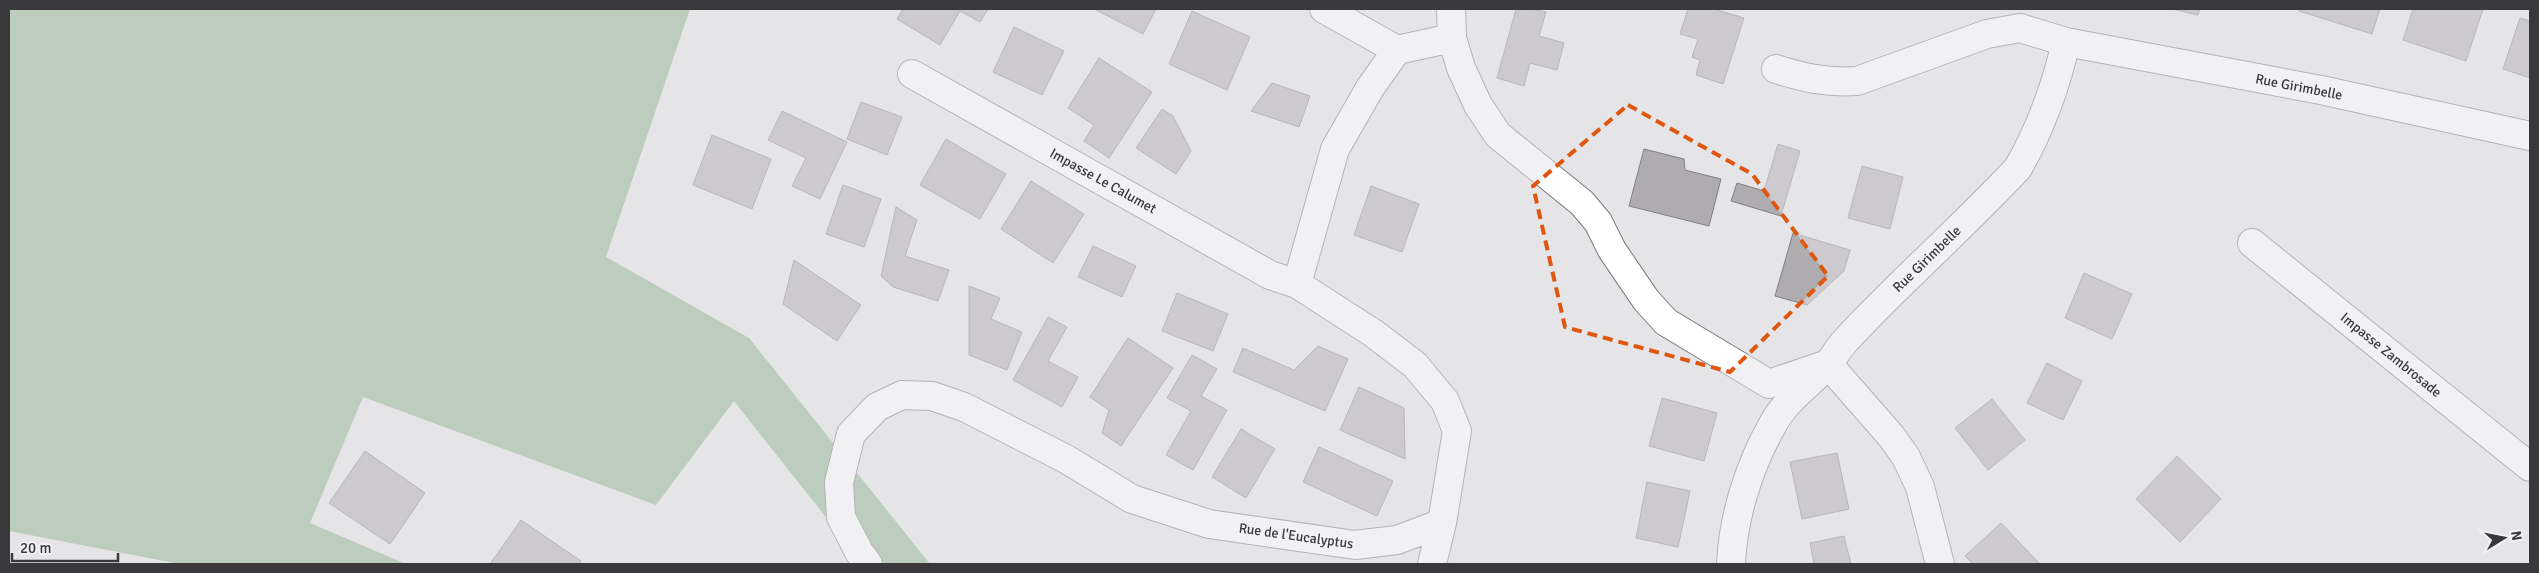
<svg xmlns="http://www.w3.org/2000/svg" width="2539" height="573" font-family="Signika,sans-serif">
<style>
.forest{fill:#89b18b}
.building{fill:#aeacaf;stroke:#828083}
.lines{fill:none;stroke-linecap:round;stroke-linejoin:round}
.minor-casing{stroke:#7b797c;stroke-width:30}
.minor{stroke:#fff;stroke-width:28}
.marked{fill:none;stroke:#df570e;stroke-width:4;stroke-dasharray:10 6;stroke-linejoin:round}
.labels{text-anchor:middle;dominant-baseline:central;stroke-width:5;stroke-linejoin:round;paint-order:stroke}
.street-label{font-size:14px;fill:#39383a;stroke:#f3f1f4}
</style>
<rect width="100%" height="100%" fill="#e5e4e7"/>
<!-- forest -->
<path class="forest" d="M9,9H690L606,257L749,338L930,564H863L734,401L656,505L363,397L310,523L406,564H180L9,531Z"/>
<!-- building -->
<path class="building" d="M903,9H988L980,22L960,11L940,45L897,19Z
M1097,9H1156L1143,34L1096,10Z
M1516,9H1532L1546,12L1539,36L1564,43L1557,70L1530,63L1524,86L1497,78Z
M1688,9H1714L1744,18L1723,84L1696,75L1700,60L1692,57L1698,39L1680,34Z
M2172,9H2200L2198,15Z
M2299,9H2380L2372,34L2299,11Z
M2413,9H2483L2466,61L2403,40Z
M1192,11L1250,37L1227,90L1169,64Z
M2520,18L2530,21V78L2503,69Z
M1014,27L1064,51L1042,95L993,72Z
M1099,58L1152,92L1109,158L1084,141L1094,125L1068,108Z
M1272,83L1310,96L1299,127L1251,111Z
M861,102L902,117L887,155L847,139Z
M1162,109L1173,116L1191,151L1176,174L1136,148Z
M782,111L847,142L820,199L792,186L806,158L768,140Z
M712,135L771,159L752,209L693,185Z
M946,139L1006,174L980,219L920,185Z
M1778,144L1800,151L1781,216L1731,201L1737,183L1764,191Z
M1644,149L1684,159L1685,170L1721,179L1709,226L1629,206Z
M1862,166L1903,177L1890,229L1848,218Z
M1031,181L1084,214L1053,263L1001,229Z
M843,185L881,199L864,247L826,234Z
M1371,186L1419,204L1402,252L1354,235Z
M896,207L917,220L905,256L949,270L938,301L893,287L881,276Z
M1793,233L1850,250L1844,271L1807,305L1775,296Z
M1093,246L1136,266L1122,297L1078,277Z
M794,260L861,305L837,341L783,304Z
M2084,273L2132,294L2112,339L2065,318Z
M969,286L1000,298L991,319L1022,332L1007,370L969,355Z
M1177,293L1228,314L1213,351L1162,331Z
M1048,317L1067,327L1048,361L1078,377L1062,407L1013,380Z
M1128,338L1173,368L1121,446L1102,433L1109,410L1090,397Z
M1318,346L1348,359L1325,411L1233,372L1243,348L1294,370Z
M1192,355L1217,369L1201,396L1227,410L1193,470L1166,455L1191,411L1167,398Z
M2047,363L2082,381L2063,420L2027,403Z
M1359,387L1404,408L1405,459L1340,430Z
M1662,398L1717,413L1704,461L1649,446Z
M1992,399L2025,440L1988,470L1955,428Z
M1241,429L1275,449L1246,498L1212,477Z
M1319,447L1393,481L1377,516L1303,482Z
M365,451L425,493L390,544L329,503Z
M1837,453L1849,509L1802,519L1790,462Z
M2177,456L2221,499L2180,542L2136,499Z
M1647,482L1690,491L1678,547L1636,538Z
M521,520L581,561L579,564H490Z
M2001,523L2039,563V564H1973L1965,556Z
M1844,536L1851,564H1814L1810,543Z"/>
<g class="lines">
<!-- minor casing -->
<g class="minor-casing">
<path id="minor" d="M1324,9L1397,50
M1451,9L1452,38L1461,68L1478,105L1498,135L1582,203L1598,222L1612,250L1646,300L1666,322L1769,384L1828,364L1891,436L1906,457L1920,487L1940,564
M1776,69C1804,78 1827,83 1857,81L1987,34L2020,28L2066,42L2321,90L2530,136
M912,74L1270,275L1297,284L1373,333L1415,365L1445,401L1457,431L1442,523L1432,564
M2252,243L2530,467
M1297,284L1335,149L1370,88L1397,50L1452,38
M868,564L859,552L841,517L839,482L851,434L877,407L902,395L932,396L964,407L1066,459L1132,499L1209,524L1355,545L1397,540L1442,523
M1731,564C1733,517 1749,466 1773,424C1786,399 1811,384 1829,363C1835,355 1840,346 1847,339C1902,280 1963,227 2018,168C2041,128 2056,86 2066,42"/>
</g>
<!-- minor -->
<use href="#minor" class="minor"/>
</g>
<!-- marked area -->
<path d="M0 0H2539V573H0ZM1628,105L1752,174L1828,276L1730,372L1565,327L1533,186Z" fill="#e5e4e7" fill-opacity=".55" fill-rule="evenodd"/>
<path class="marked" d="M1628,105L1752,174L1828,276L1730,372L1565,327L1533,186Z"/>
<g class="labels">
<!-- street labels -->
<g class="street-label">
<text transform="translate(2299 87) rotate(11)">Rue Girimbelle</text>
<text transform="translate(1103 181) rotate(29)">Impasse Le Calumet</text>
<text transform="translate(1927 259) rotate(-44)">Rue Girimbelle</text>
<text transform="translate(2391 355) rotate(39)">Impasse Zambrosade</text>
<text transform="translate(1296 536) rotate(8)">Rue de l'Eucalyptus</text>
</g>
</g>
<!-- border -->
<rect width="2539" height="573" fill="none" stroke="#39383a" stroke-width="20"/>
<!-- north arrow -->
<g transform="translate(2504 538) rotate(80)" stroke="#f3f1f4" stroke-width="4" paint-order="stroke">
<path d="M0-4L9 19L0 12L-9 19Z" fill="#39383a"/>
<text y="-8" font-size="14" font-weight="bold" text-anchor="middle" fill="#39383a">N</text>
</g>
<!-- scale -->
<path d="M12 553v8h106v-8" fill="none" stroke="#39383a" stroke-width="2.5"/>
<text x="20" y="553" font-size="15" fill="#39383a" stroke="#f3f1f4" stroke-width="4" paint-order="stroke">20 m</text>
</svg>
